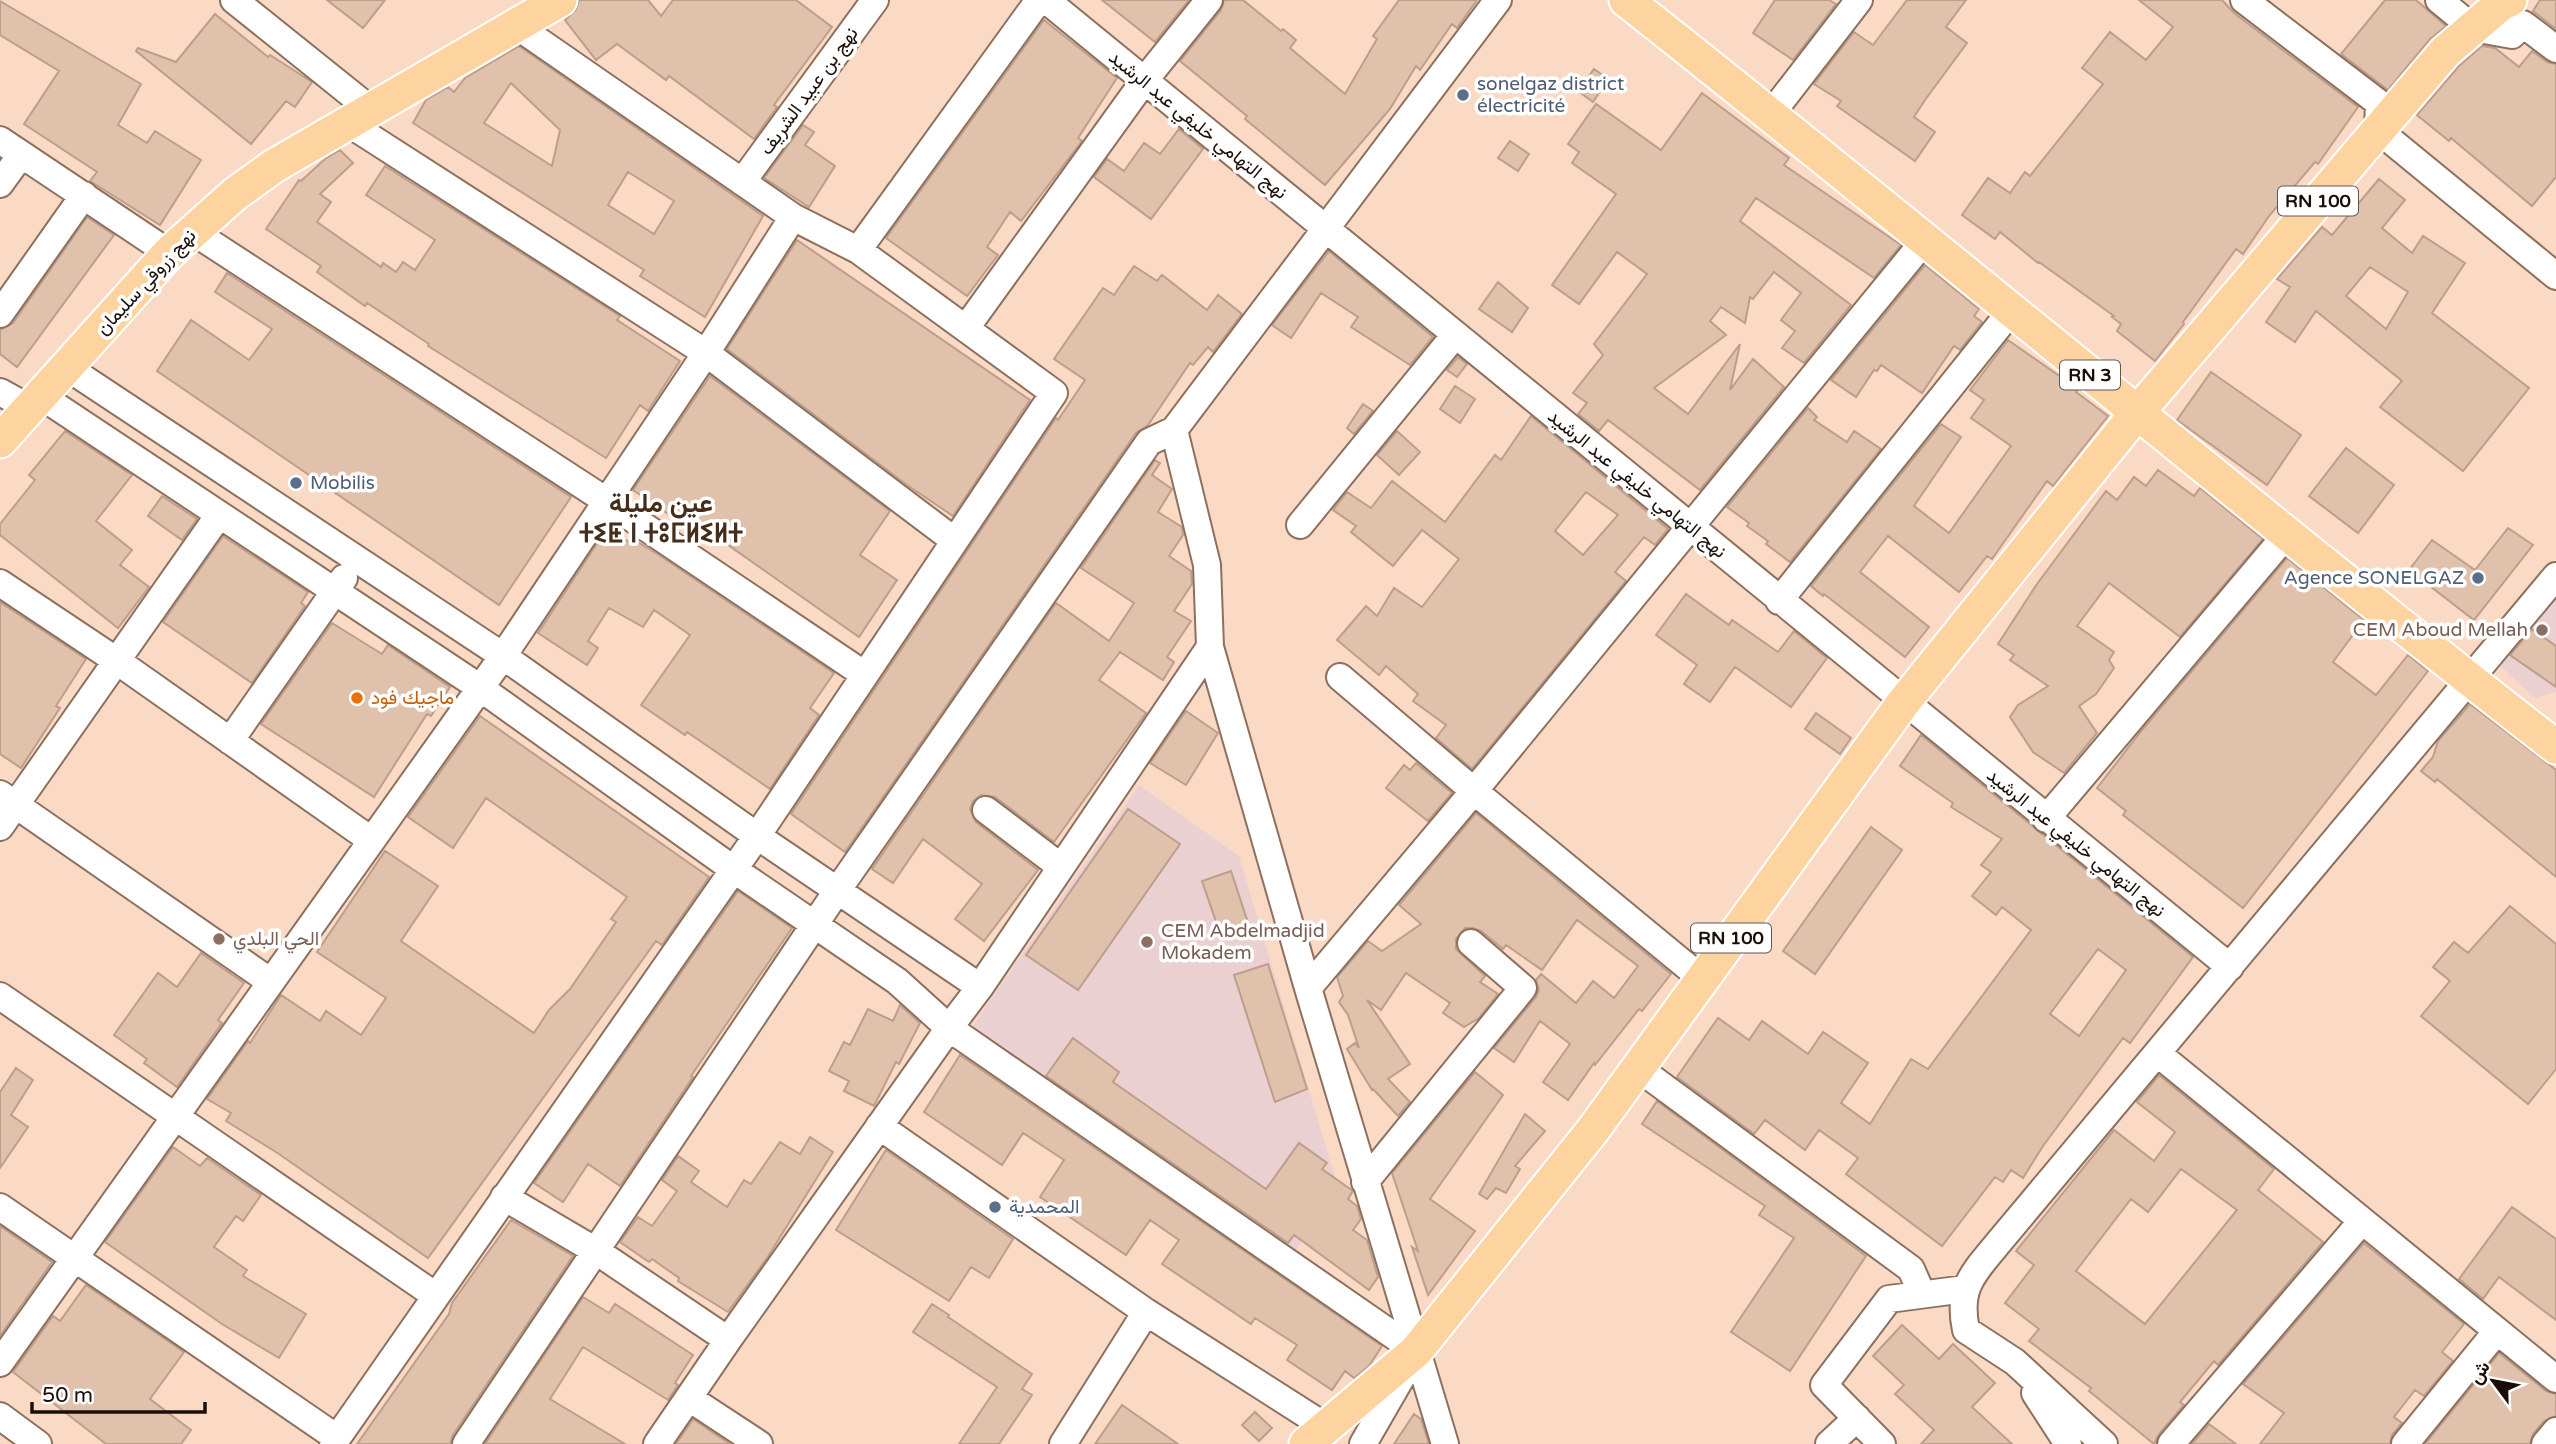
<svg xmlns="http://www.w3.org/2000/svg" width="2556" height="1444" font-family="'Varela Round',Vazirmatn,'Noto Sans Tifinagh',sans-serif">
<style>
.education{fill:#ead0d1}
.building{fill:#e0c1ac;stroke:#bd9e8a;stroke-width:2;fill-rule:evenodd}
.lines{fill:none;stroke-linecap:round;stroke-linejoin:round}
.minor-casing{stroke:#8d705d;stroke-width:30}
.major-casing{stroke:#fff;stroke-width:37}
.minor{stroke:#fff;stroke-width:26}
.major{stroke:#fdd4a0;stroke-width:33}
.service-dot{fill:#5c6f8a;stroke:#fff;stroke-width:2.5}
.education-dot{fill:#8d6e63;stroke:#fff;stroke-width:2.5}
.food-dot{fill:#e8710a;stroke:#fff;stroke-width:2.5}
.labels{text-anchor:middle;dominant-baseline:central;stroke-width:7;stroke-linejoin:round;paint-order:stroke}
.shield{fill:#fff;stroke:#5f5752;stroke-width:2}
.shield-label{font-size:18px;font-weight:bold;fill:#1a0f08}
.service-label{font-size:19px;fill:#4e5e75;stroke:#fff;text-anchor:start}
.street-label{font-size:19px;fill:#1a0f08;stroke:#fff}
.education-label{font-size:19px;fill:#785e54;stroke:#fff;text-anchor:start}
.food-label{font-size:19px;fill:#c56008;stroke:#fff;text-anchor:start}
.district-label{font-size:26px;font-weight:bold;fill:#452d1b;stroke:#fff}
</style>
<rect width="100%" height="100%" fill="#fadac5"/>
<!-- education -->
<path class="education" d="M2556,596V692L2535,698L2499,665Z
M1139,785L1239,856L1340,1194L1290,1257L971,1028Z"/>
<!-- building -->
<path class="building" d="M327,0H385L363,28Z
M579,0H648L661,16L673,0H796L832,27L774,105L777,107L754,139L669,76L666,80L617,44L596,60L565,20L576,10Z
M1102,0H1189L1155,42Z
M1224,0H1243L1281,31L1283,29L1296,40L1290,48L1345,94L1377,39L1373,36L1399,0H1477L1457,28L1452,24L1420,70L1416,66L1390,109L1325,185L1245,119L1247,116L1180,61L1221,10Z
M1775,0H1829L1836,4L1793,60L1753,33Z
M1907,0H1966L1946,27L1967,43L1925,100L1914,117L1935,132L1915,161L1837,106L1841,101L1814,84L1854,32L1873,45Z
M2139,0H2222L2234,13L2358,107L2318,164L2315,162L2269,216L2243,254L2236,249L2183,322L2184,324L2155,361L2117,331L2121,324L2112,317L2114,316L2039,262L2038,263L2000,232L1995,239L1962,215L1988,178L2010,193L2025,172L2030,176L2103,84L2082,68L2110,32L2146,60L2173,27Z
M2385,0H2416L2446,26L2430,39L2388,90L2341,54Z
M2540,0H2556V29L2533,11Z
M0,1L141,84L118,125L147,143L155,131L201,160L160,225L90,181L97,172L24,124L59,71L0,35Z
M215,14L268,57L270,55L312,82L295,107L286,101L251,144L136,51L138,48L176,62Z
M1044,20L1117,78L1078,138L1082,141L1021,221L1010,212L987,247L998,255L967,296L886,238Z
M519,46L763,216L705,317L640,276L644,270L413,123L426,100L448,87L454,92L465,78ZM511,83L560,130L552,166L484,123ZM628,172L674,201L654,234L608,205Z
M2482,46L2495,48L2519,67L2532,51L2547,62L2556,64V177L2532,206L2451,138L2449,141L2417,115L2459,66Z
M1594,69L1608,79L1593,102L1578,91Z
M1702,93L1789,158L1784,165L1901,245L1874,278L1756,198L1740,221L1851,305L1804,363L1782,348L1795,331L1781,320L1801,293L1774,272L1753,299L1750,297L1745,323L1721,307L1710,321L1726,335L1654,388L1688,414L1740,344L1730,390L1753,359L1784,387L1700,490L1608,420L1599,431L1578,414L1587,403L1573,393L1603,355L1594,344L1647,274L1617,252L1579,304L1552,285L1616,194L1572,163L1579,152L1568,144L1596,104L1661,150Z
M803,125L814,132L805,145L835,166L809,207L764,178Z
M1179,129L1203,149L1151,219L1094,177L1107,159L1124,171L1144,143L1160,154Z
M1510,141L1529,154L1518,171L1498,158Z
M340,150L353,163L320,194L331,202L317,222L381,267L383,263L396,272L403,262L415,270L435,240L366,195L385,166L620,316L617,320L680,361L648,411L640,405L606,458L428,346L429,344L367,303L365,306L317,272L321,266L266,229L299,180L301,181L325,159Z
M2379,179L2405,200L2382,228L2412,253L2423,236L2465,263L2432,313L2529,388L2463,471L2380,407L2402,381L2316,311L2295,342L2266,322L2290,287L2277,279L2322,227L2332,235ZM2370,267L2408,292L2386,329L2346,296Z
M87,217L114,235L17,367L0,354V330L13,323Z
M797,240L1030,400L953,516L907,485L727,349Z
M1329,251L1433,337L1410,365L1351,327L1358,317L1321,293L1291,338L1272,325Z
M1925,265L1979,309L1974,316L1982,322L1960,350L1954,346L1922,393L1881,365L1877,371L1874,370L1856,397L1831,380Z
M1134,266L1157,281L1162,275L1207,310L1218,295L1242,314L1213,352L1208,347L1193,365L1190,363L1148,425L1136,433L845,852L791,814L1056,418L1058,420L1085,380L1054,359L1103,288L1114,295Z
M227,273L571,497L499,605L157,371L191,320L249,360L272,329L215,292Z
M1498,282L1528,308L1512,332L1479,309Z
M2008,340L2078,389L2076,392L2108,416L2053,486L2047,481L1992,559L1987,556L1959,592L1888,536L1860,572L1929,627L1905,657L1824,594L1823,596L1811,586L1941,424L1961,437L1914,506L1949,533L2011,446L1971,418L1984,400L1970,390Z
M1458,357L1467,364L1457,377L1447,370Z
M2211,372L2301,435L2267,485L2177,420Z
M710,376L890,511L860,555L897,580L859,637L691,519L686,526L633,490Z
M1455,386L1475,399L1460,423L1440,409Z
M1363,404L1373,411L1354,434L1347,428Z
M1808,408L1817,417L1814,420L1847,442L1854,431L1881,449L1790,562L1766,544L1768,541L1747,526L1749,523L1727,507Z
M1531,416L1668,529L1655,545L1644,537L1615,572L1626,581L1472,769L1436,738L1446,725L1413,701L1418,694L1386,666L1379,675L1337,640L1366,606L1377,616L1394,588L1422,607L1459,559L1422,530L1393,566L1351,532L1356,526L1333,510L1347,492L1371,508L1392,481L1445,522L1495,455L1501,460ZM1586,492L1618,515L1583,555L1555,531Z
M65,431L132,475L96,521L132,550L120,565L149,587L118,628L0,535V524L35,480L29,475Z
M1397,431L1420,452L1399,475L1377,455Z
M2346,448L2394,485L2358,533L2309,496Z
M1155,460L1160,463L1152,475L1172,489L1158,512L1182,527L1183,535L1169,556L1191,571L1192,584L1174,611L1191,621L1167,657L1174,662L1163,680L1120,652L1099,680L1146,713L1054,842L995,797L981,795L973,801L970,809L976,822L1038,870L984,941L955,919L982,884L923,839L893,883L872,869L1056,603L1109,641L1134,603L1081,568Z
M2158,470L2194,496L2200,488L2263,539L2180,637L2109,583L2077,626L2114,652L2109,660L2114,668L2096,694L2079,706L2097,733L2064,773L2033,752L2010,717L2018,705L2048,686L2010,660L2014,655L1998,644L2037,584L2106,491L2117,500L2134,477L2146,486Z
M162,496L197,519L182,540L148,516Z
M608,527L633,545L636,541L659,555L834,673L810,708L819,715L770,789L687,732L685,735L641,705L690,635L654,610L643,627L609,608L588,641L598,648L587,665L538,633Z
M2508,528L2533,545L2474,620L2409,570L2432,540L2475,570Z
M223,536L308,592L301,603L305,606L252,683L163,622Z
M2287,558L2364,620L2333,662L2376,695L2408,655L2428,671L2243,908L2123,815L2126,811L2097,788L2142,730Z
M1686,594L1729,625L1732,620L1778,652L1794,631L1827,658L1791,707L1735,667L1710,702L1684,684L1697,665L1656,635Z
M0,602L86,659L56,706L60,708L21,768L0,754Z
M332,623L382,654L388,645L450,687L431,716L427,714L374,797L261,724Z
M2532,629L2556,646V687L2510,655Z
M2470,704L2556,770V877L2437,779L2435,782L2421,771L2433,757L2438,741Z
M1186,711L1218,733L1186,785L1150,763Z
M1816,713L1851,738L1840,754L1805,729Z
M480,716L709,877L662,945L656,941L428,1258L279,1154L226,1121L231,1113L207,1099L248,1041L250,1043L281,995L320,1021L326,1011L361,1035L386,998L317,952L385,851L438,886L401,941L534,1033L549,1010L570,989L616,922L611,919L627,897L486,798L453,848L408,817Z
M1921,735L2193,957L2130,1043L2123,1038L2043,1146L2023,1178L2011,1170L2003,1182L1995,1177L1942,1246L1846,1174L1858,1158L1819,1130L1805,1150L1765,1120L1754,1134L1677,1077L1718,1018L1749,1040L1762,1021L1808,1054L1823,1032L1868,1063L1841,1103L1870,1124L1911,1059L1928,1069L2031,930L2002,907L1996,915L1972,896L1991,872L1981,865L2002,839L1951,807L1953,803L1900,766ZM2098,949L2126,970L2079,1036L2050,1014Z
M1416,763L1452,793L1428,821L1386,788L1404,765L1410,770Z
M1128,809L1180,844L1078,990L1026,955Z
M1476,813L1671,974L1642,1011L1639,1009L1595,1065L1594,1063L1568,1100L1543,1082L1570,1044L1540,1021L1514,1062L1494,1048L1536,997L1539,990L1536,980L1541,974L1576,1003L1593,981L1614,998L1638,966L1577,920L1542,970L1506,945L1503,949L1481,931L1473,928H1465L1456,939V949L1485,976L1480,982L1498,994L1479,1018L1464,1027L1443,1013L1450,1003L1406,973L1381,1010L1367,1000L1410,1064L1388,1079L1410,1102L1398,1116L1373,1089L1372,1090L1347,1049L1355,1043L1359,1048L1348,1015L1339,1002L1343,996L1337,977L1368,941L1382,951L1421,924L1399,905Z
M1871,827L1902,850L1815,974L1783,951Z
M1231,871L1249,926L1221,936L1202,881Z
M738,891L792,928L691,1076L693,1077L620,1186L588,1164L563,1202L534,1183Z
M2510,906L2556,944V1069L2528,1104L2421,1016L2450,981L2433,967L2454,942L2468,953Z
M201,953L244,983L218,1020L222,1023L177,1087L144,1063L147,1059L114,1035L158,973L177,987Z
M1268,964L1307,1089L1275,1102L1234,975Z
M900,1005L920,1023L899,1064L896,1062L874,1106L844,1091L849,1081L829,1071L844,1042L850,1045L868,1009L893,1021Z
M1073,1038L1119,1072L1113,1082L1266,1189L1299,1143L1327,1163L1322,1169L1353,1191L1348,1199L1357,1206L1361,1219L1353,1230L1367,1240L1378,1277L1369,1290L1294,1235L1288,1243L1046,1076Z
M960,1055L1382,1346L1369,1366L1354,1378L1345,1371L1332,1390L1287,1360L1297,1345L1255,1318L1251,1324L1162,1264L1179,1240L1150,1220L1126,1255L1040,1197L1064,1160L1023,1133L1002,1165L924,1112Z
M16,1068L33,1080L11,1115L28,1127L0,1168V1092Z
M1475,1072L1503,1095L1430,1199L1475,1231L1428,1295L1412,1247L1418,1251L1392,1173Z
M2159,1075L2274,1169L2258,1190L2323,1242L2218,1365L2214,1361L2180,1402L2184,1405L2159,1434L2154,1444L2089,1391L2091,1388L2029,1341L2039,1329L2005,1303L2034,1265L2016,1251L2114,1130L2154,1161L2175,1132L2137,1102ZM2181,1169L2237,1210L2145,1324L2076,1271L2131,1199L2148,1212Z
M1657,1101L1866,1256L1790,1371L1731,1332L1794,1238L1759,1215L1765,1206L1642,1124Z
M1525,1114L1545,1131L1515,1166L1520,1169L1506,1193L1496,1188L1487,1199L1479,1194Z
M810,1137L833,1152L767,1258L728,1312L678,1281L679,1278L652,1259L649,1262L620,1242L638,1217L652,1226L677,1191L662,1180L678,1156L699,1171L691,1182L727,1207L744,1180L751,1184L780,1142L800,1154Z
M173,1147L200,1166L207,1158L261,1195L243,1221L236,1216L214,1247L247,1270L243,1276L306,1314L279,1358L222,1324L105,1242Z
M886,1150L1013,1239L989,1278L971,1267L949,1301L836,1230Z
M2512,1207L2556,1239V1320L2499,1277L2483,1299L2459,1279Z
M511,1220L573,1256L453,1435L450,1444H357L449,1314L452,1303Z
M0,1226L52,1262L0,1336Z
M2364,1243L2464,1324L2442,1352L2453,1361L2424,1396L2415,1390L2394,1417L2402,1423L2392,1435L2390,1444H2260L2284,1413L2243,1384Z
M86,1285L184,1352L150,1399L191,1430L181,1444H106L13,1372L53,1316L60,1321Z
M583,1297L609,1313L615,1304L693,1355L675,1383L678,1385L668,1400L583,1347L550,1399L625,1444H485Z
M932,1304L949,1315L948,1317L1032,1374L1022,1389L1032,1395L999,1444H959L997,1387L913,1332Z
M1902,1325L1939,1359L1953,1344L1995,1383L1972,1407L2012,1444H1921L1934,1430L1895,1394L1904,1385L1873,1356Z
M2499,1353L2546,1391L2556,1394V1416L2544,1421L2533,1434L2530,1444H2425Z
M1122,1405L1178,1444H1095Z
M1255,1412L1272,1428L1259,1441L1242,1425Z
M1414,1414L1421,1419L1429,1444H1394Z
M693,1419L730,1444H676Z
M2209,1424L2236,1444H2192Z"/>
<g class="lines">
<!-- minor casing -->
<g class="minor-casing">
<path id="minor" d="M234,0L371,110
M1046,0L2230,967
M2244,0L2379,103L2378,130L2556,276
M2439,0L2473,28L2512,35L2523,24L2556,49
M1771,114L1859,0
M348,123L706,353L955,541
M0,140L169,253
M742,182L875,0
M0,184L21,155
M192,231L608,502L865,675
M858,250L1039,0
M0,314L84,195
M966,328L1144,81L1209,0
M68,368L503,656L757,836L980,987
M0,392L29,408
M41,396L479,687L733,869L897,981L949,1028L1416,1351
M1174,430L1207,565L1210,647L1308,988L1445,1444
M1300,525L1455,335
M0,583L117,661L371,840
M1779,601L2011,311
M1340,677L1474,791L1701,978
M230,741L344,578
M0,794L271,982
M986,810L1061,867
M2046,819L2287,534
M0,827L219,515
M1308,988L1474,791L1925,240
M0,996L436,1296
M2157,1053L2556,1379
M1638,1068L1911,1269L1922,1294
M879,1126L1146,1312L1326,1427
M1365,1182L1523,988L1471,943
M504,1197L596,1251L728,1340
M0,1207L337,1438
M0,1363L503,656L706,353L793,217
M2035,1393L2068,1444
M689,1398L759,1444
M0,1416L38,1444
M333,1444L757,836L1054,393L858,250L793,217L517,26
M466,1444L837,891L1149,442L1174,430L1498,0
M657,1444L728,1340L949,1028L980,987L1210,647
M1063,1444L1146,1312
M1363,1444L1412,1359
M1829,1444L1857,1418
M1882,1444L1824,1385L1889,1299L1965,1289
M2104,1444L2015,1362L1966,1330C1957,1287 1973,1274 1999,1242L2556,576
M2171,1444L2362,1221
M2405,1444L2497,1331
M2545,1444L2556,1431"/>
</g>
<!-- major casing -->
<g class="major-casing">
<path id="major" d="M1626,0C1938,246 2242,503 2556,747
M0,441L169,253L235,194L274,166L560,0
M1306,1444L1416,1351L1593,1130L1903,703L2137,413L2445,52L2502,3L2510,0"/>
</g>
<!-- minor -->
<use href="#minor" class="minor"/>
<!-- major -->
<use href="#major" class="major"/>
</g>
<!-- markers -->
<g class="service-dot">
<circle cx="1463" cy="95" r="7"/>
<circle cx="296" cy="483" r="7"/>
<circle cx="2478" cy="578" r="7"/>
<circle cx="995" cy="1207" r="7"/>
</g>
<g class="education-dot">
<circle cx="2542" cy="630" r="7"/>
<circle cx="219" cy="939" r="7"/>
<circle cx="1147" cy="942" r="7"/>
</g>
<circle class="food-dot" cx="357" cy="698" r="7"/>
<g class="labels">
<!-- shield labels -->
<g class="shield">
<rect x="2278" y="186.5" width="80" height="29" rx="5"/>
<rect x="2060" y="360.5" width="60" height="29" rx="5"/>
<rect x="1691" y="923.5" width="80" height="29" rx="5"/>
</g>
<g class="shield-label">
<text x="2318" y="201">RN 100</text>
<text x="2090" y="375">RN 3</text>
<text x="1731" y="938">RN 100</text>
</g>
<!-- service labels -->
<g class="service-label">
<text x="1477" y="84">sonelgaz district<tspan x="1477" dy="22">électricité</tspan></text>
<text x="310" y="483">Mobilis</text>
<text x="2464" y="578" text-anchor="end">Agence SONELGAZ</text>
<text x="1009" y="1207">المحمدية</text>
</g>
<!-- street labels -->
<g class="street-label">
<text transform="translate(809 91) rotate(-54)">نهج بن عبيد الشريف</text>
<text transform="translate(1198 125) rotate(39)">نهج التهامي خليفي عبد الرشيد</text>
<text transform="translate(146 282) rotate(-47)">نهج زروقي سليمان</text>
<text transform="translate(1637 484) rotate(39)">نهج التهامي خليفي عبد الرشيد</text>
<text transform="translate(2076 843) rotate(39)">نهج التهامي خليفي عبد الرشيد</text>
</g>
<!-- education labels -->
<g class="education-label">
<text x="2528" y="630" text-anchor="end">CEM Aboud Mellah</text>
<text x="1161" y="931">CEM Abdelmadjid<tspan x="1161" dy="22">Mokadem</tspan></text>
<text x="233" y="939">الحي البلدي</text>
</g>
<!-- food labels -->
<g class="food-label">
<text x="371" y="698">ماجيك فود</text>
</g>
<!-- district labels -->
<g class="district-label">
<text x="661" y="503">عين مليلة<tspan x="661" dy="30">ⵜⵉⵟ ⵏ ⵜⵓⵎⵍⵉⵍⵜ</tspan></text>
</g>
</g>
<!-- north arrow -->
<g transform="translate(2493 1381) rotate(302)" stroke="#ffffff" stroke-width="5" paint-order="stroke">
<path d="M0-5L12 26L0 18L-12 26Z" fill="#1a0f08"/>
<text y="-10" font-size="19" font-weight="bold" text-anchor="middle" fill="#1a0f08">ش</text>
</g>
<!-- scale -->
<path d="M32 1402v10h173v-10" fill="none" stroke="#1a0f08" stroke-width="3.5"/>
<text x="42" y="1402" font-size="21" fill="#1a0f08" stroke="#ffffff" stroke-width="5" paint-order="stroke">50 m</text>
</svg>
